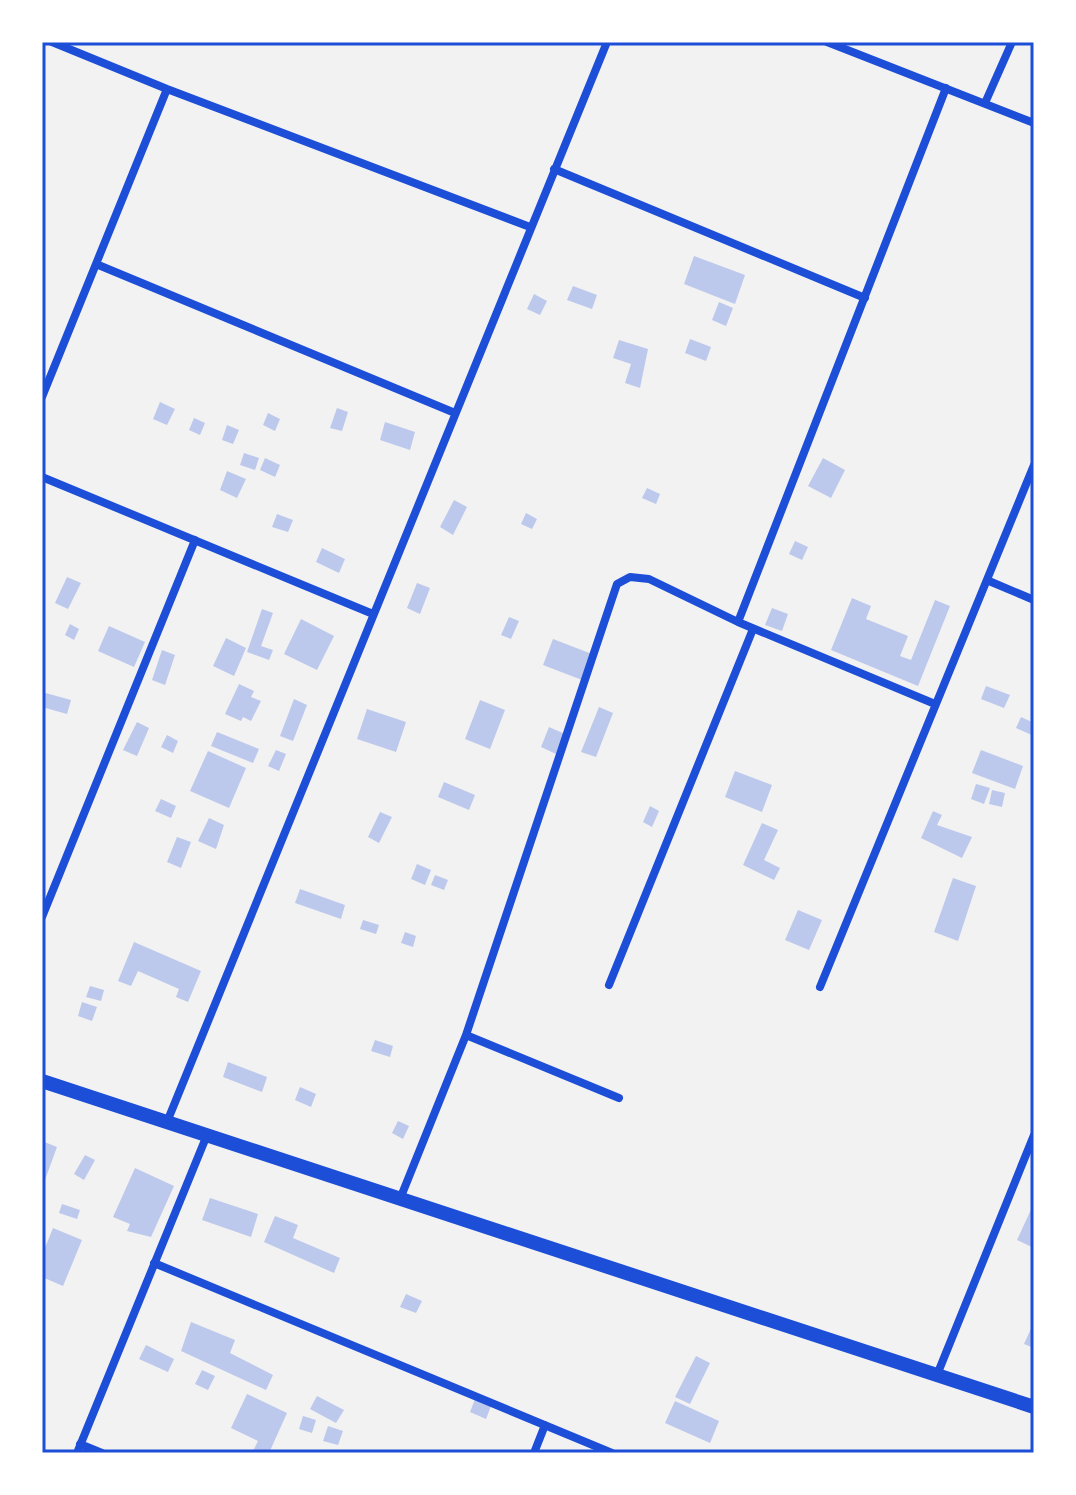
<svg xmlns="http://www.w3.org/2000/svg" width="1076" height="1495" font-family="'Sofia Sans Condensed',sans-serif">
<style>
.building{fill:#bdc9ec}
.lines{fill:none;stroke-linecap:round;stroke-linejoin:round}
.minor{stroke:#1d4ed8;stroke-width:8}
.tertiary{stroke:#1d4ed8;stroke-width:14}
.neatline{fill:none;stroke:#1d4ed8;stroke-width:3}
</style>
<rect width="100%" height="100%" fill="#f2f2f2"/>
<!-- building -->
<path class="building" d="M694,256L745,275L735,304L684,284Z
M573,286L597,295L592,309L567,300Z
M534,294L547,301L540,315L527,309Z
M719,302L733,308L726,326L712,320Z
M690,339L711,347L706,361L685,353Z
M619,340L648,349L640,388L625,383L631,364L613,358Z
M160,402L175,409L167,425L153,419Z
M337,408L348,412L342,431L330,428Z
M268,413L280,419L275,431L263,425Z
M194,418L205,423L200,435L189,430Z
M385,422L415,432L410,450L380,440Z
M227,425L239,430L233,444L222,440Z
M244,453L259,458L255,470L240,465Z
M265,458L280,465L275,477L260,470Z
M823,458L845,470L831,498L808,486Z
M227,471L246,479L237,498L220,490Z
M647,488L660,494L656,504L642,498Z
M454,500L467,507L453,535L440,527Z
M526,513L537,519L532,529L521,524Z
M277,514L293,520L288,532L272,527Z
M795,541L808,547L802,560L789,554Z
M322,548L345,559L339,573L316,562Z
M67,577L81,583L68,609L55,603Z
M417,583L430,588L420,614L407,608Z
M852,598L871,606L866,619L908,636L900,656L911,660L935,600L950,606L918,686L831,650Z
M772,608L788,614L782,631L765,625Z
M262,609L273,613L261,646L273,650L269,660L247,652Z
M509,617L519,621L511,639L501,635Z
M301,619L334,636L317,670L284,654Z
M70,624L79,629L74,640L65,635Z
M109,626L145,642L134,667L98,651Z
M226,638L246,648L234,676L213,666Z
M553,639L592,654L582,680L543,665Z
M162,650L175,655L165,685L152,680Z
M239,684L254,691L251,697L261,701L251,721L243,717L241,721L225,714Z
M986,686L1010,695L1004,708L981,699Z
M42,692L71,700L67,714L42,707Z
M294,699L307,705L293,741L280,736Z
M480,700L505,710L490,749L465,739Z
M599,707L613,713L596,757L581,752Z
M367,709L406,722L396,752L357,739Z
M1021,717L1034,723V736L1016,728Z
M137,722L149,728L137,756L123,750Z
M549,727L565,734L556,754L541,747Z
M217,732L259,749L253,763L211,746Z
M167,735L178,741L173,753L161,747Z
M276,750L286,754L279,771L268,766Z
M981,750L1023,766L1015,789L972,773Z
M208,751L246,768L229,808L190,791Z
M735,771L772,785L762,812L725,797Z
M444,782L475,795L469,810L438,797Z
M976,784L990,788L984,804L971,799Z
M992,790L1005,793L1002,807L989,804Z
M161,799L176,806L171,818L155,811Z
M650,806L659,811L652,827L643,822Z
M933,811L942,815L937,825L972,837L962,858L921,838Z
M380,812L392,817L379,843L368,837Z
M209,818L224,825L216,849L198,841Z
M762,823L778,830L764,860L780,868L774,880L743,865Z
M177,837L191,842L181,868L167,862Z
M417,864L431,870L425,885L411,879Z
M435,875L448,880L444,890L431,885Z
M953,878L976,886L958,941L934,932Z
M300,889L345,905L341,919L295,903Z
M798,910L822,920L809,950L785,940Z
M363,920L379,925L376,934L360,929Z
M405,932L416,936L413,947L401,943Z
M134,942L201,971L188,1002L176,997L179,989L138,971L131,986L118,981Z
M90,986L104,990L101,1001L86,997Z
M82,1002L97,1007L92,1021L78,1016Z
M375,1040L393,1046L390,1057L371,1051Z
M228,1062L267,1077L262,1092L223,1077Z
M300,1087L316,1094L311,1107L295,1100Z
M398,1121L409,1126L403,1139L392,1133Z
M42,1141L57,1147L42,1188Z
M85,1155L95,1160L84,1180L74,1174Z
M135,1168L174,1186L151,1237L127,1231L130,1224L113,1217Z
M210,1198L258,1214L251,1237L202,1220Z
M1034,1203V1248L1017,1240Z
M62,1204L80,1210L77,1219L59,1213Z
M275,1216L298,1225L293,1238L340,1258L334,1273L264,1242Z
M53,1228L82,1240L63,1286L42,1277V1255Z
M406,1294L422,1301L416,1313L400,1307Z
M191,1322L235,1340L230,1353L273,1375L266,1390L181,1351Z
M1034,1322V1348L1024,1344Z
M146,1345L174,1359L168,1372L139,1359Z
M696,1356L710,1363L690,1404L675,1397Z
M202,1370L215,1376L208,1390L195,1384Z
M247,1394L287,1413L269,1453H252L258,1441L231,1428Z
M317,1396L344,1410L336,1423L310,1409Z
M475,1399L491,1406L486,1419L470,1412Z
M675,1401L719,1421L710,1443L665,1423Z
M303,1416L316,1420L312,1433L299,1429Z
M328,1426L343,1431L338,1445L323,1441Z"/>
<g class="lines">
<!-- minor -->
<path class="minor" d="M52,42L167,89L530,227
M827,42L1034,123
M985,103L1012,42
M554,169L865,298
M96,264L455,413
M42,397L167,89
M42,477L373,614
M989,581L1034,600
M738,622L946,88
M42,917L195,540
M609,985L753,629
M820,987L1034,465
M466,1035L619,1098
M167,1122L607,42
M400,1199L466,1035L617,584L630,577L649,579L738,622L935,704
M154,1263L612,1453
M937,1375L1034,1135
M80,1444L102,1453
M77,1453L207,1135
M534,1453L545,1425"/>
<!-- tertiary -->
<path class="tertiary" d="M42,1081L1034,1407"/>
</g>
<!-- border -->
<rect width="1076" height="1495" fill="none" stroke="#ffffff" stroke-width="88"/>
<rect x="44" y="44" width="988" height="1407" class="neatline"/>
</svg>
